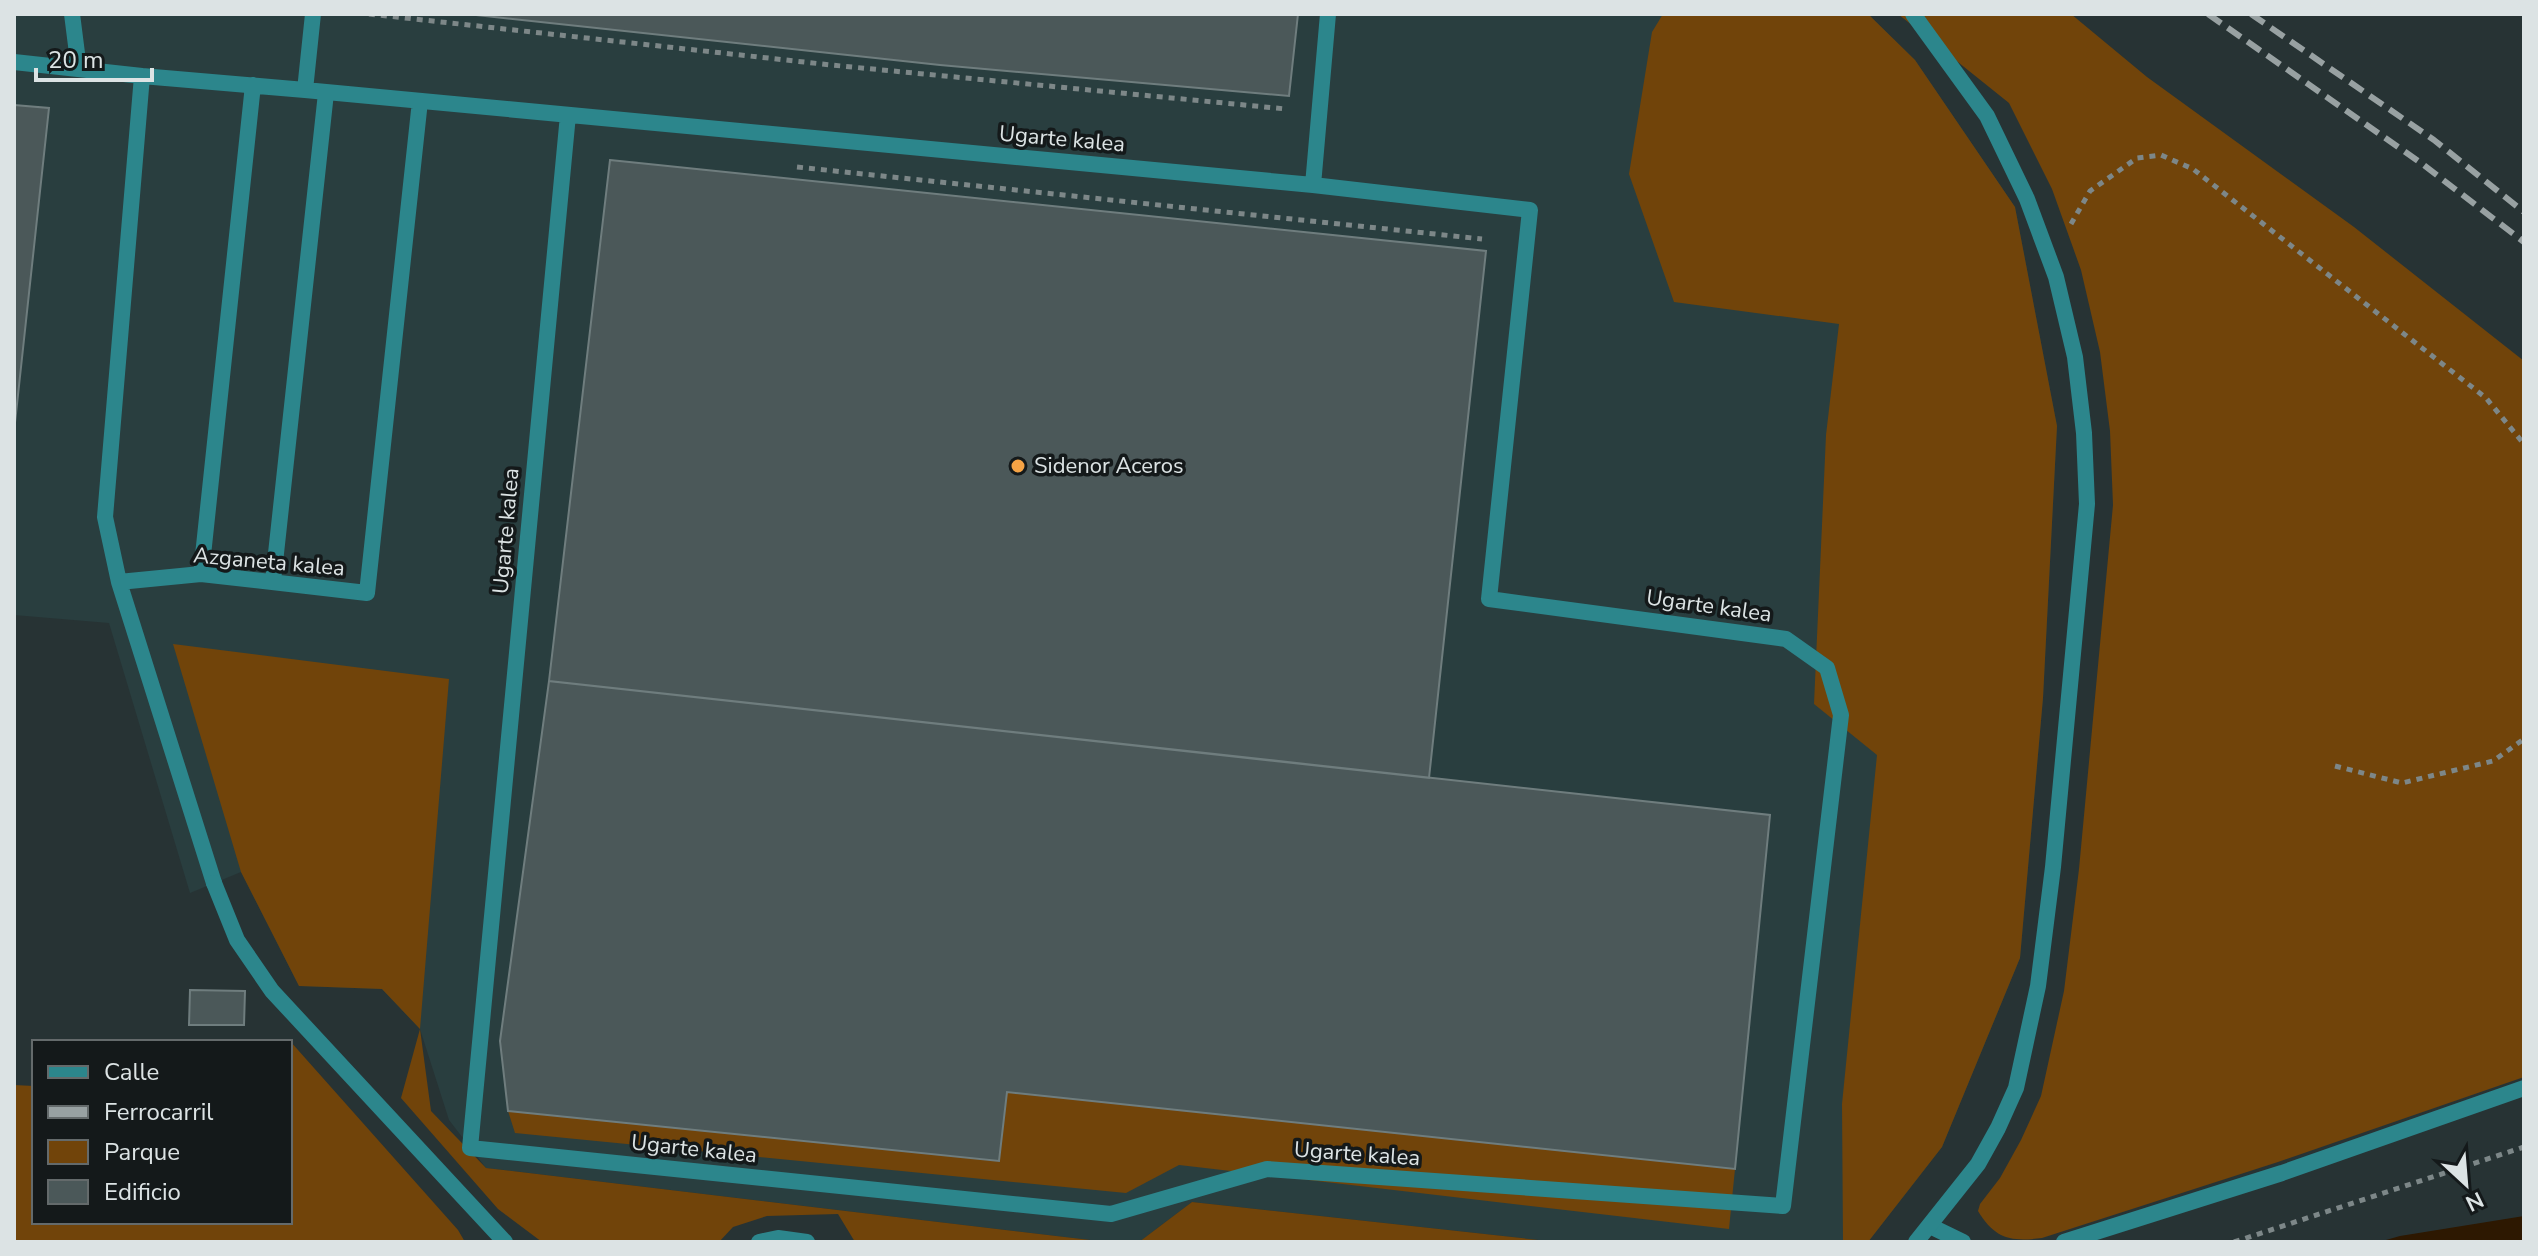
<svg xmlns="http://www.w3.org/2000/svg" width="2538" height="1256" font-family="'Nunito Sans',sans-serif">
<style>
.built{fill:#293e3f}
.green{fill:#71440a}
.water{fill:#2d1801}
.building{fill:#4b5859;stroke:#6f7d7e;stroke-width:2}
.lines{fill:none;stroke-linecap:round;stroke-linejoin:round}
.path{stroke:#7d8788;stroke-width:5;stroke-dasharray:6 6;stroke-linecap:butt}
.service{stroke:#2c868c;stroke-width:16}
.minor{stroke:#2c868c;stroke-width:16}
.rail{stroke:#98a1a2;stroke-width:6;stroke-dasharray:16 8;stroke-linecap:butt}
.poi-dot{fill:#f5a345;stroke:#14191a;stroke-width:3}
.labels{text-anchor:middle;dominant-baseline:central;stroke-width:7;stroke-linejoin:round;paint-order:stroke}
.street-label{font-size:22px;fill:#dce3e4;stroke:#14191a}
.poi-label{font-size:22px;fill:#dce3e4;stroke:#14191a;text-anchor:start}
</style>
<rect width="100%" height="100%" fill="#273334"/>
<!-- built -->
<path class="built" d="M14,14H1868L1915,60L2015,207L2057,426L2043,698L2020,958L1942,1147L1868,1242H1557L1192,1202L1139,1242H1107L486,1168L449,1120L420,1029L382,989L299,986L241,872L190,893L109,623L14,615Z"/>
<!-- green -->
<path class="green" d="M1663,14H1868L1915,60L2015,207L2057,426L2043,698L2020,958L1942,1147L1868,1242H1843L1842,1104L1877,755L1814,704L1826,435L1839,324L1674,302L1629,174L1652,32Z
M1898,14H2071L2147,77L2354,227L2524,361V1077L2278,1162L2042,1238C2011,1242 1995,1239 1978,1211L1980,1204L2000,1178L2021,1140L2041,1096L2064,991L2079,869L2113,505L2110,431L2100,352L2081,270L2052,189L2009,103Z
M173,644L449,679L420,1029L431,1111L486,1168L1107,1242H855L838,1214L767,1216L733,1227L719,1242H542L498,1209L401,1098L420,1029L382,989L299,986L241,872Z
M207,1039L290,1041L458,1230L465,1242H14V1085L34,1086V1222H290V1042H207Z
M1007,1092L1735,1169L1729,1229L1179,1165L1126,1193L515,1133L508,1111L999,1161Z
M1192,1202L1557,1242H1139Z"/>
<!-- water -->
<path class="water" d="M2524,1216V1242H2379L2400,1236Z"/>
<!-- building -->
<path class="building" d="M467,14H1298L1289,96L940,65Z
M14,105L49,108L14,432Z
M610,160L1486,251L1429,778L549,681Z
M549,681L1770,815L1735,1169L1007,1092L999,1161L508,1111L500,1041Z
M190,990L245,991L244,1025H189Z"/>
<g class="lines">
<!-- path -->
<path class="path" d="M369,14L831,65L1286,109
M797,167L1482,239
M2071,224L2090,191L2137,158L2161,155L2193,169L2486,398L2524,444
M2335,766L2402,783L2493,761L2524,739
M2234,1242L2524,1147"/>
<!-- service -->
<path class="service" d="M72,14L79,69
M14,62L142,76L105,517L119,582L214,883
M142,76L305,90L1313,185L1530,210L1489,599L1786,639L1827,668L1841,715L1783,1206L1267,1169L1111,1214L470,1148L568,115
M305,90L313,14
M1313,185L1328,14
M201,574L253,85
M273,581L326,93
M119,582L201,574L367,593L420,101
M1930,1226L1963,1242
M2064,1242L2282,1173L2524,1088"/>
<!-- minor -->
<path class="minor" d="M1913,14L1987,116L2027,199L2056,277L2075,357L2084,433L2087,504L2053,867L2038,986L2016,1088L1998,1128L1978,1164L1916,1242
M214,883L237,940L272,991L505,1242
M759,1242L778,1238L807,1242"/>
<!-- rail -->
<path class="rail" d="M2208,14L2421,163L2524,242
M2251,14L2434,140L2524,212"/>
</g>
<!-- markers -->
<circle class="poi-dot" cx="1018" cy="466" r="8"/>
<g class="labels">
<!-- street labels -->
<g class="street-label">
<text transform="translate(1062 139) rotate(5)">Ugarte kalea</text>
<text transform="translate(506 531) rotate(-85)">Ugarte kalea</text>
<text transform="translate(269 562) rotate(5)">Azganeta kalea</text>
<text transform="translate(1709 606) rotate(8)">Ugarte kalea</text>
<text transform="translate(694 1149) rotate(6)">Ugarte kalea</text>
<text transform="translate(1357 1154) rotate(4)">Ugarte kalea</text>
</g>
<!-- poi labels -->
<g class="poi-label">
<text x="1034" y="466">Sidenor Aceros</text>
</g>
</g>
<!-- border -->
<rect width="2538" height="1256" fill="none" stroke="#dce3e4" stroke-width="32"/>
<!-- legend -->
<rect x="32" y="1040" width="260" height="184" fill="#14191a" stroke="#646a6b" stroke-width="2"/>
<rect x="48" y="1066" width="40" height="12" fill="#2c868c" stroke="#646a6b" stroke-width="2"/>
<text x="104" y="1080" font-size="24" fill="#dce3e4">Calle</text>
<rect x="48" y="1106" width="40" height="12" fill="#98a1a2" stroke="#646a6b" stroke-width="2"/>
<text x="104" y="1120" font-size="24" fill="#dce3e4">Ferrocarril</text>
<rect x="48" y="1140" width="40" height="24" fill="#71440a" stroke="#646a6b" stroke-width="2"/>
<text x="104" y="1160" font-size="24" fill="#dce3e4">Parque</text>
<rect x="48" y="1180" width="40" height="24" fill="#4b5859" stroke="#646a6b" stroke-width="2"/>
<text x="104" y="1200" font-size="24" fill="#dce3e4">Edificio</text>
<!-- north arrow -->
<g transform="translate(2466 1184) rotate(154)" stroke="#14191a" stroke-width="6" paint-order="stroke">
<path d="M0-6L14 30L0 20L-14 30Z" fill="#dce3e4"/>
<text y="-12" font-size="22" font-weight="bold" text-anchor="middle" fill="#dce3e4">N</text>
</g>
<!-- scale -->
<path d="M36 68v12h116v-12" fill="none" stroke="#dce3e4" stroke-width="4"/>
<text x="48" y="68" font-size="24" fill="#dce3e4" stroke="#14191a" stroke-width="6" paint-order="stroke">20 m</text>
</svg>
